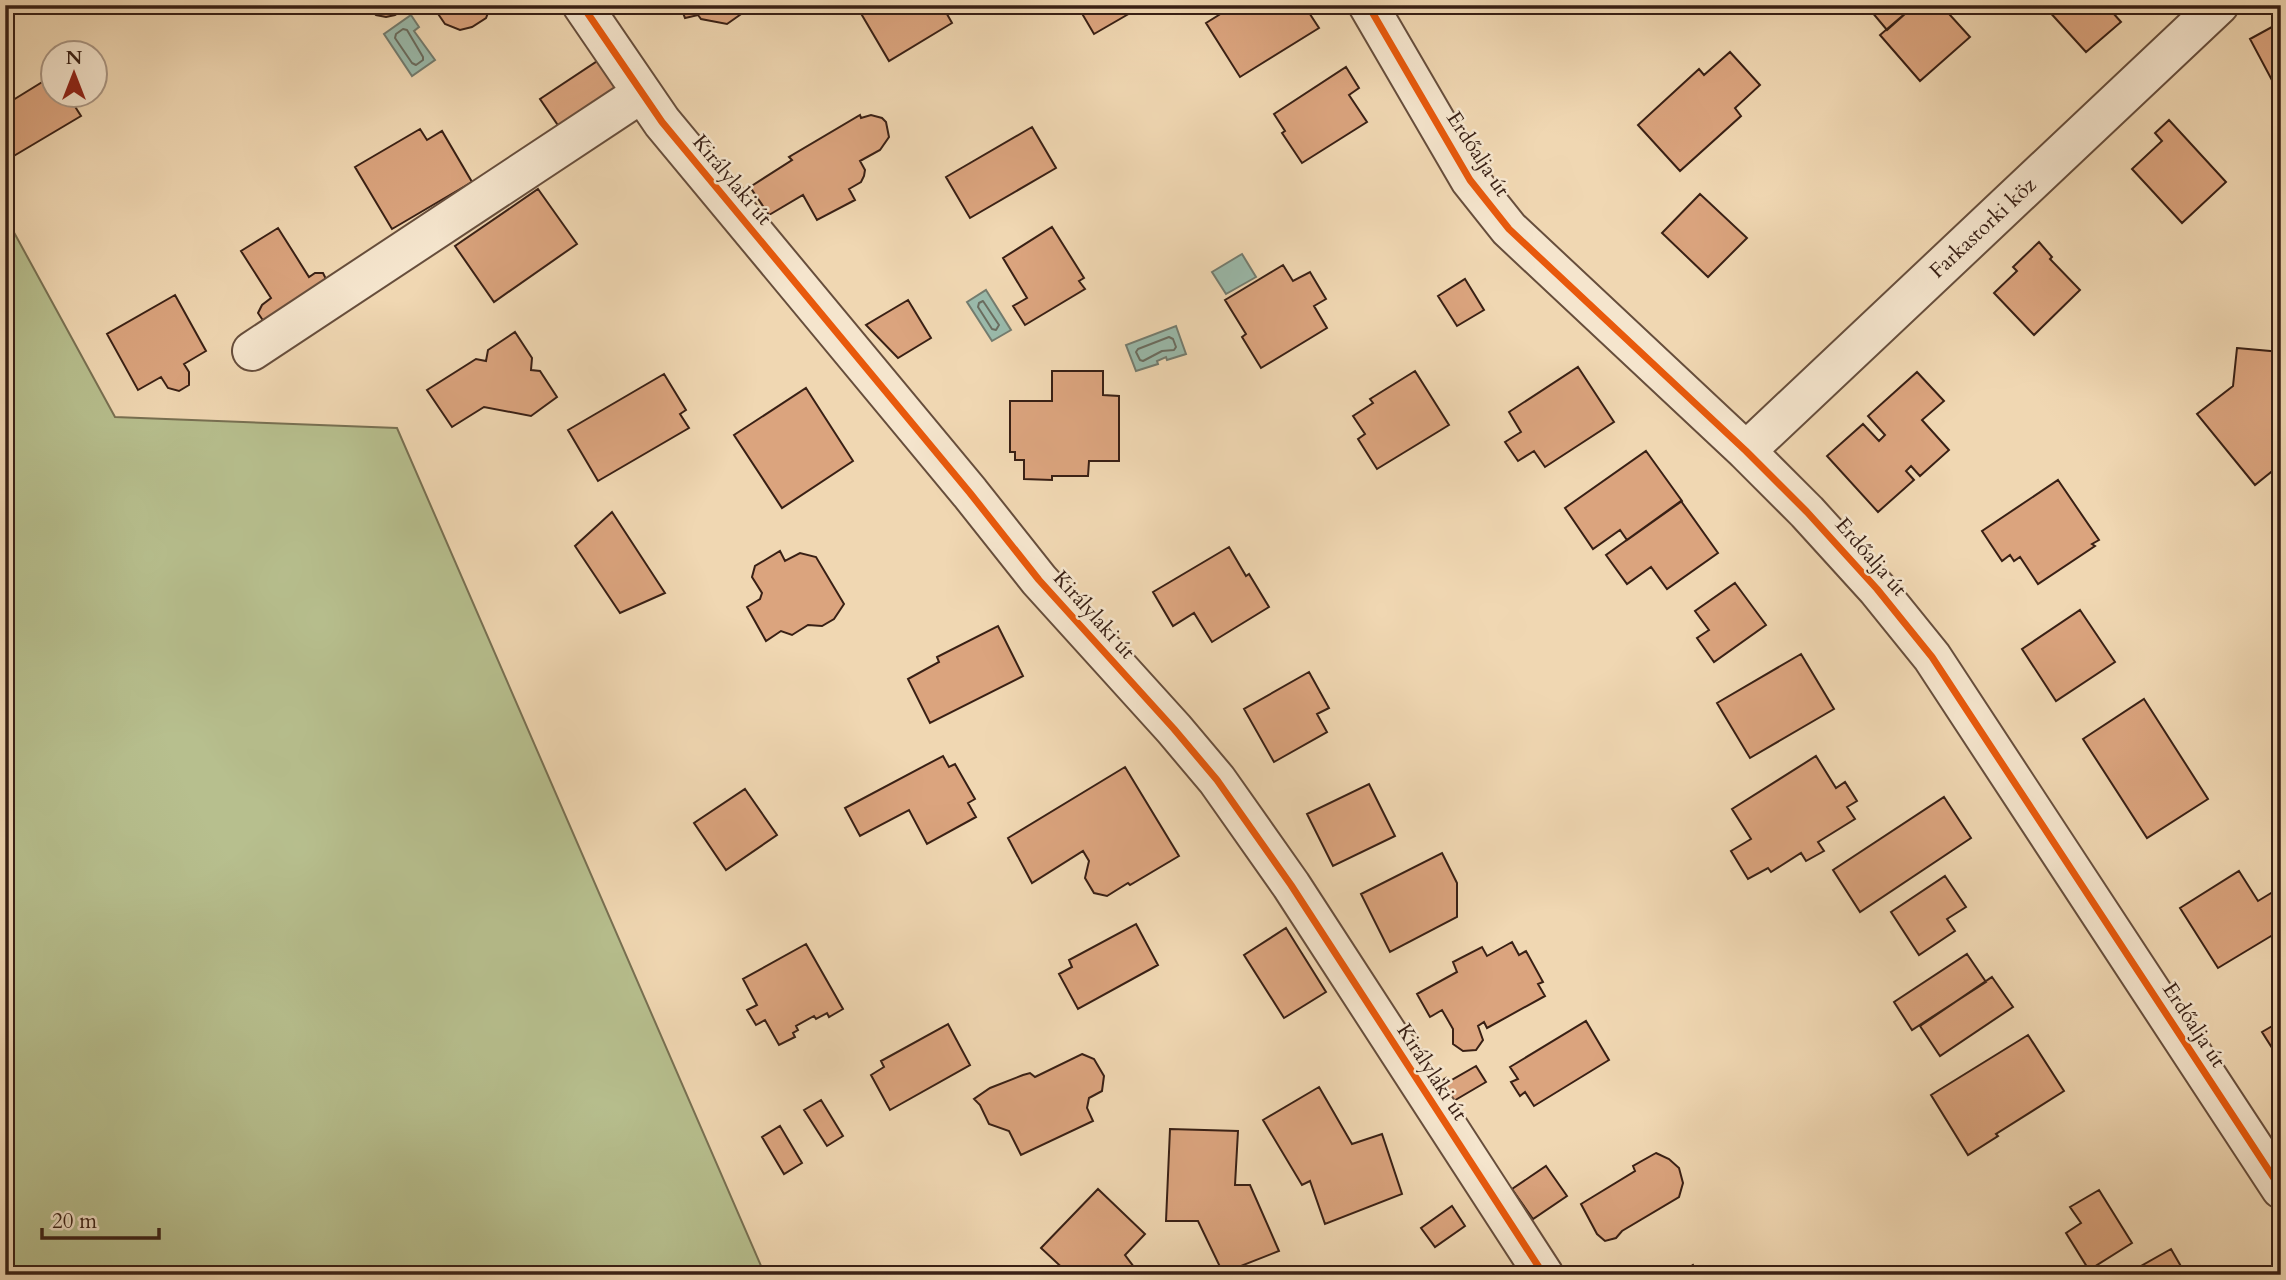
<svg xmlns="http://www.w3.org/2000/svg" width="2286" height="1280" font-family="Cardo,serif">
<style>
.green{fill:#b7bf8e;stroke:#787052;stroke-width:2}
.water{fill:#9abaab;stroke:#737c6f;stroke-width:2}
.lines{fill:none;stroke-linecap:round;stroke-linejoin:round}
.shore{stroke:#6a6d60;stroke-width:2}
.building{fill:#dba47e;stroke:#392015;stroke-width:2}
.minor-casing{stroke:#674e3c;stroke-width:42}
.minor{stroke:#f5e5cd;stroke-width:38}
.cycleway-casing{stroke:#f5e5cd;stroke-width:11}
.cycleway{stroke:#e8590c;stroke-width:7}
.labels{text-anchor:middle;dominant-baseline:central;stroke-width:5;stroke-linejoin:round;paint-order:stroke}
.street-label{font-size:21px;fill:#392015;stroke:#f5e5cd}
</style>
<rect width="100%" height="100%" fill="#f0d7b2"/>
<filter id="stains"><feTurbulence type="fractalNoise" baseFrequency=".00286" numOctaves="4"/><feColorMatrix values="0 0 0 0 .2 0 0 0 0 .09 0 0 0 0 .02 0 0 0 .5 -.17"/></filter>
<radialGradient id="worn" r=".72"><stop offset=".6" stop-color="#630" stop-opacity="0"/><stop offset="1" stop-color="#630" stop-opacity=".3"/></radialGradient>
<!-- green -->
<path class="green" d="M5,216L115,417L397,428L765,1275H5Z"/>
<!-- water -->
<path class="water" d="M411,15L419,27L414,31L435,60L412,76L384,34Z
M1242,254L1256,277L1226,294L1212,272Z
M986,290L1011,330L992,341L967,302Z
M1176,326L1186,354L1167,360L1166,357L1157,361L1158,364L1136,371L1126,345Z"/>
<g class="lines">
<!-- shore -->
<path class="shore" d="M403,29L407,30L423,57V60L416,65L412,63L395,38L396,34Z
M983,301L999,325L996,330L992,329L978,307L979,303Z
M1169,337L1173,339L1176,347L1174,350L1162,351L1143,361L1140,360L1136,352L1138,349Z"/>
</g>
<!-- building -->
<path class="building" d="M366,5H410L395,15L386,17L376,15Z
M432,5H491L486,18L472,27L460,30L445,24Z
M680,5H754L727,24L701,19L698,15L685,18Z
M856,5H937L939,9L943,7L952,23L889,61Z
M1077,5H1144L1094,34Z
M1235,5H1304L1319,28L1240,77L1206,23Z
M1519,5H1536L1525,13Z
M1866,5H1915L1887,30Z
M1915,5H1941L1970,37L1920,81L1880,35Z
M2052,5H2106L2121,22L2086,52L2047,9Z
M2281,22V81L2274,84L2250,39Z
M1730,52L1760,85L1735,108L1741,116L1680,171L1638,125L1699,69L1704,75Z
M602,58L625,93L564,134L540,99Z
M1346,67L1359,88L1349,95L1367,122L1302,163L1282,133L1285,131L1274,114Z
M52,76V94H67L81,116L12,157L5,147V105Z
M860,115L861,118L871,115L882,118L886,122L889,137L880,150L860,161L865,170L864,176L861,182L849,189L855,200L817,220L803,195L769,215L750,187L792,160L789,157Z
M2169,120L2226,182L2182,223L2132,169L2162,141L2155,133Z
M1032,127L1056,168L970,218L946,177Z
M420,129L427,140L442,131L472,182L392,229L355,167Z
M538,189L577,244L494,302L455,246Z
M1700,194L1747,238L1708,277L1662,233Z
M1052,227L1084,278L1079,281L1085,289L1025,325L1013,306L1027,298L1003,258Z
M278,228L309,277L315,273H323L328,283L264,322L258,313L262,305L271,298L241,251Z
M2039,242L2052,257L2050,259L2080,290L2034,335L1994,293L2017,271L2013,267Z
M1283,265L1293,281L1310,272L1326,299L1314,306L1327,328L1261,368L1242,337L1246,334L1225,300Z
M1465,279L1484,310L1457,326L1438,296Z
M175,295L206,351L184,364L189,372V385L179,391L168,388L161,377L138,390L107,334Z
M908,300L931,338L898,358L866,325Z
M515,332L532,358L531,370L540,371L557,397L531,416L484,407L452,427L427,390L476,359L486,361L488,350Z
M2237,348L2281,352V464L2255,485L2197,414L2233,386Z
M1578,367L1614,422L1545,467L1534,451L1518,461L1505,442L1521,432L1509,412Z
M1052,371H1103V395L1119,396V461H1089L1088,476H1052V480L1024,479V460H1015V452H1010V401H1052Z
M1415,371L1449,425L1377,469L1358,439L1365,434L1353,416L1373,403L1370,399Z
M1917,372L1944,401L1922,420L1949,450L1920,476L1911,466L1906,471L1914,480L1878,512L1827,456L1863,424L1879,441L1885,435L1868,416Z
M664,374L686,410L680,414L689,428L598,481L568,430Z
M806,388L853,461L782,508L734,435Z
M1646,451L1682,501L1627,540L1620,530L1593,549L1565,508Z
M2058,480L2099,540L2092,544L2095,546L2038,584L2020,557L2014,561L2010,555L2002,561L1982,531Z
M1681,501L1718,553L1667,589L1651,567L1627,584L1606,555Z
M612,512L665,593L620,613L575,546Z
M1229,547L1246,576L1249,574L1269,607L1212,642L1194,613L1173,626L1153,592Z
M780,551L785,561L800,553L816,557L844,604L834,619L822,626L808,625L792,635L781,631L766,641L747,607L760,599L762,593L752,577L755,566Z
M1735,583L1766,625L1714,662L1697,638L1709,630L1695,611Z
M2080,610L2115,662L2056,701L2022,649Z
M998,626L1023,676L930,723L908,679L939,662L937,657Z
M1801,654L1834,709L1750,758L1717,703Z
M1309,672L1329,708L1317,714L1327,732L1274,762L1244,709Z
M2144,699L2208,799L2147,838L2083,739Z
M943,756L949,767L955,764L975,799L968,803L976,817L927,844L909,810L860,836L845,808Z
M1816,756L1836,788L1845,782L1857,801L1847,807L1855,819L1818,842L1824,851L1806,861L1801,853L1771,872L1768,868L1748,879L1731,851L1751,839L1732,809Z
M1125,767L1179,856L1130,885L1128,883L1107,896L1094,893L1085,878L1089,861L1083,851L1032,883L1008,838Z
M1369,784L1395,836L1333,866L1307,814Z
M745,789L777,835L726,870L694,823Z
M1944,797L1971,838L1860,912L1833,870Z
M1442,853L1457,883V917L1390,952L1361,894Z
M2239,871L2258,901L2281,887V930L2218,968L2180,908Z
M1945,876L1966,907L1947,919L1955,931L1919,955L1891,912Z
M1136,924L1158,965L1078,1009L1059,974L1072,967L1069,960Z
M1286,928L1326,992L1284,1018L1244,955Z
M1512,942L1519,955L1526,951L1543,982L1538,984L1545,996L1487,1028L1484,1022L1478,1026L1483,1040L1476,1050L1463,1051L1453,1044V1029L1442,1010L1430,1017L1417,994L1457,972L1453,962L1482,947L1487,956Z
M806,944L843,1009L829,1017L827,1013L816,1019L814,1016L796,1026L798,1030L793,1033L795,1037L779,1045L765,1020L756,1025L747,1010L757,1005L743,979Z
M1967,954L1986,982L1912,1030L1894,1002Z
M1992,977L2013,1007L1940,1056L1920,1026Z
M1586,1021L1609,1060L1534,1106L1525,1092L1520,1096L1511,1082L1518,1079L1510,1067Z
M2281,1021V1062L2262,1032Z
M948,1024L970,1065L890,1110L871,1075L884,1067L881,1061Z
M2028,1035L2064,1091L1996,1134L1998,1136L1968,1155L1931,1095Z
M1082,1054L1094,1059L1104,1076L1102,1091L1089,1098L1087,1108L1093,1121L1021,1155L1009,1131L989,1124L980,1105L974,1099L990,1088L1023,1075L1030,1073L1035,1077Z
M1476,1066L1486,1082L1452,1102L1440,1082L1446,1078L1448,1082Z
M1319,1087L1352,1144L1382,1134L1402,1194L1325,1224L1310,1181L1302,1185L1263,1120Z
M821,1100L843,1136L827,1146L804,1110Z
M780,1126L802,1163L784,1174L762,1137Z
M1170,1129L1238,1131L1235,1185H1250L1279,1251L1223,1273L1198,1221H1166Z
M1656,1153L1669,1159L1679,1168L1683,1183L1679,1197L1622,1231L1616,1238L1605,1241L1597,1234L1581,1204L1635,1171L1633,1166Z
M1546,1166L1567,1196L1533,1219L1512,1189Z
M1098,1189L1145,1234L1125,1255L1140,1275H1070L1041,1248Z
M2099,1190L2132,1243L2089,1270L2066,1233L2081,1223L2070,1207Z
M1452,1206L1465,1226L1435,1247L1421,1228Z
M2171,1249L2186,1275H2125Z
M1693,1265L1699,1275H1678Z
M1020,1268L1024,1275H1008Z"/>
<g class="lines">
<!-- minor casing -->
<g class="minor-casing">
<path id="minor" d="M582,5L662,122L970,493L1039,580L1174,729L1217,780L1291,885L1544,1275
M1368,5L1470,180L1509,229L1746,451L1807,512L1877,589L1932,657L2281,1189
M252,351L642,93
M1746,451L2219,5"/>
</g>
<!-- minor -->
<use href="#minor" class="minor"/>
<!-- cycleway casing -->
<g class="cycleway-casing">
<path id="cycleway" d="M582,5L662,122L970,493L1039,580L1174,729L1217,780L1291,885L1544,1275
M1368,5L1470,180L1509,229L1746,451L1807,512L1877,589L1932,657L2281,1189"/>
</g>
<!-- cycleway -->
<use href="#cycleway" class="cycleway"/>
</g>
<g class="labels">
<!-- street labels -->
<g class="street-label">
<text transform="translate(1478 154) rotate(57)">Erdőalja út</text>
<text transform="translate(732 180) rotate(50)">Királylaki út</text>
<text transform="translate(1983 228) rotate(-43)">Farkastorki köz</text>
<text transform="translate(1871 557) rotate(49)">Erdőalja út</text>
<text transform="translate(1094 615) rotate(48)">Királylaki út</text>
<text transform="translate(2194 1025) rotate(57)">Erdőalja út</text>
<text transform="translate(1432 1072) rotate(57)">Királylaki út</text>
</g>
</g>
<!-- margin -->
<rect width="2286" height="1280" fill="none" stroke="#f0d7b2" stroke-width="28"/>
<rect x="7" y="7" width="2272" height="1266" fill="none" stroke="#392015" stroke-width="3.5"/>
<rect x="14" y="14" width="2258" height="1252" fill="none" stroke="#392015" stroke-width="2"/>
<!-- north arrow -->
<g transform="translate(74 74)"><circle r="33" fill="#f5e5cd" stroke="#aa9683" stroke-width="2"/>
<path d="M0-5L12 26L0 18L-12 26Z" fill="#8f2418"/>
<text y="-10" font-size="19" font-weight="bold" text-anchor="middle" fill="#392015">N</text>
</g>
<!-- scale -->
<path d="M42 1228v10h117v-10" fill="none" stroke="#392015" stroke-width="3.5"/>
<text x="52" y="1228" font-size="21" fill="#392015" stroke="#f5e5cd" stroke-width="5" paint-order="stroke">20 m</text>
<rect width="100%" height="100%" filter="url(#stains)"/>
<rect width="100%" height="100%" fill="url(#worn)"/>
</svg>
